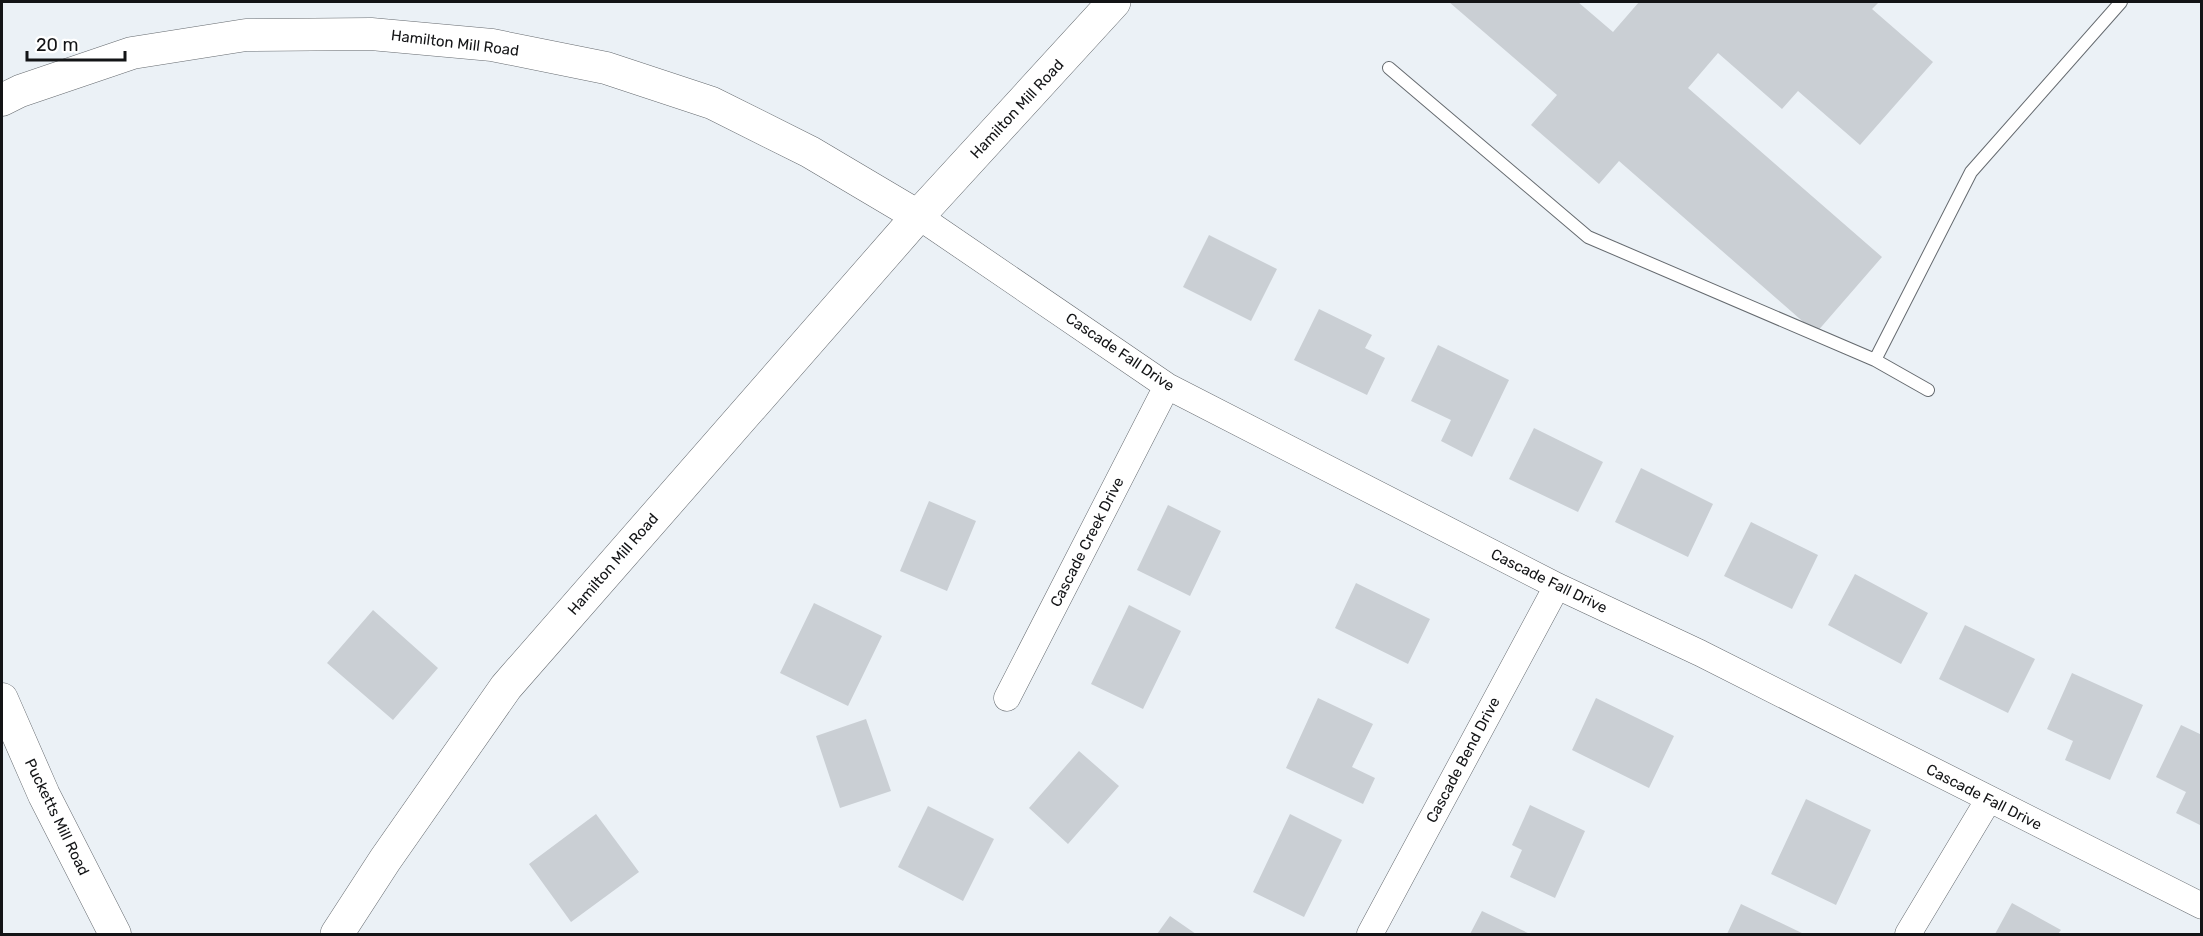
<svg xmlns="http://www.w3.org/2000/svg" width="2203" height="936" font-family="Rubik,sans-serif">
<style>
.building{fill:#cacfd4}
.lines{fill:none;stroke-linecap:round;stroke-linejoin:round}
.service-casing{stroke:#656a6f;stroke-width:14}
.minor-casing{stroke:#656a6f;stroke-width:27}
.tertiary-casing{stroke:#656a6f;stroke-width:33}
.secondary-casing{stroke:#656a6f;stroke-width:34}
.service{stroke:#fff;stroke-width:12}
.minor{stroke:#fff;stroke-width:26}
.tertiary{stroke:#fff;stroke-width:32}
.secondary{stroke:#fff;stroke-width:33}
.labels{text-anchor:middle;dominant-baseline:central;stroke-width:4.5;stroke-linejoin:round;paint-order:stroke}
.street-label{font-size:15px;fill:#131416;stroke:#fff}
</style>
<rect width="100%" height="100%" fill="#ebf1f6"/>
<!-- building -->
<path class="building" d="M1449,2H1578L1613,32L1639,2H1879L1872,9L1933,62L1860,145L1798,91L1782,109L1718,53L1688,88L1882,257L1816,333L1619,161L1599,184L1531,125L1557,95Z
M1209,235L1277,269L1251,321L1183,287Z
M1319,309L1372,335L1365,348L1385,358L1367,395L1294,360Z
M1438,345L1509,380L1472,457L1441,441L1451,420L1411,401Z
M1534,428L1603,462L1578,512L1509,479Z
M1641,468L1713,504L1688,557L1615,522Z
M929,501L976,521L947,591L900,571Z
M1168,505L1221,531L1190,596L1137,570Z
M1751,522L1818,555L1792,609L1724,576Z
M1855,574L1928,613L1901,664L1828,625Z
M1356,583L1430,619L1408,664L1335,628Z
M814,603L882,636L848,706L780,673Z
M1129,605L1181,631L1143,709L1091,684Z
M373,610L438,668L393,720L327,663Z
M1965,625L2035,659L2008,713L1939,679Z
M2072,673L2143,705L2110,780L2065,760L2073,741L2047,729Z
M1318,698L1373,724L1352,767L1375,778L1363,804L1286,768Z
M1596,698L1674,736L1649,788L1572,750Z
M866,719L891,791L840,808L816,736Z
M2181,725L2202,735V826L2176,813L2186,792L2156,777Z
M1079,751L1119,786L1068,844L1029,808Z
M1806,799L1871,830L1836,905L1771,874Z
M1530,805L1585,831L1555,898L1510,877L1522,850L1512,845Z
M928,806L994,839L963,901L898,867Z
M596,814L639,872L571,922L529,864Z
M1290,814L1342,840L1304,917L1253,892Z
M2012,903L2061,930L2058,934H1995Z
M1741,904L1804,934H1727Z
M1482,911L1530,934H1470Z
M1170,916L1196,934H1157Z"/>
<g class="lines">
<!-- service casing -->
<g class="service-casing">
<path id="service" d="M1389,68L1588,237L1875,360L1928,390
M1875,360L1971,172L2121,2"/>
</g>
<!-- minor casing -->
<g class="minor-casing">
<path id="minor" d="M918,216L1167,386L1557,586L1700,653L2202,906
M1007,698L1167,386
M1370,934L1557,586
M1908,934L1989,799"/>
</g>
<!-- tertiary casing -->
<g class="tertiary-casing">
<path id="tertiary" d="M2,100L20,91L132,53L246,35L371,34L492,45L606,68L712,103L810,152L918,216
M2,699L44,795L115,934"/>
</g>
<!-- secondary casing -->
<g class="secondary-casing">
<path id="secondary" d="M337,934L385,860L506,687L918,216L1114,2"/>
</g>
<!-- service -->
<use href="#service" class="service"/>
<!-- minor -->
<use href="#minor" class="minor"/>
<!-- tertiary -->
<use href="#tertiary" class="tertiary"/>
<!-- secondary -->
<use href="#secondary" class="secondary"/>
</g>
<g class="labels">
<!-- street labels -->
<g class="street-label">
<text transform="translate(455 43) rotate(7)">Hamilton Mill Road</text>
<text transform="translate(1017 109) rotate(-47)">Hamilton Mill Road</text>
<text transform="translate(1120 352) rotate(34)">Cascade Fall Drive</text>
<text transform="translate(1087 542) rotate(-63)">Cascade Creek Drive</text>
<text transform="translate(613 564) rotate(-49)">Hamilton Mill Road</text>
<text transform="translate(1549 581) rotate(26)">Cascade Fall Drive</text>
<text transform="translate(1463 760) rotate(-62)">Cascade Bend Drive</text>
<text transform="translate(1984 797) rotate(27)">Cascade Fall Drive</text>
<text transform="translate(57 817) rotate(64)">Pucketts Mill Road</text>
</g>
</g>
<!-- border -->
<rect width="2203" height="936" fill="none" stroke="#131416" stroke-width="6"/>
<!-- scale -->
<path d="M27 51v9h98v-9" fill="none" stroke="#131416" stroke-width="3"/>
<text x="36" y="51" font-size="18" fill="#131416" stroke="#ffffff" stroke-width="4.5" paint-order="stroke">20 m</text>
</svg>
